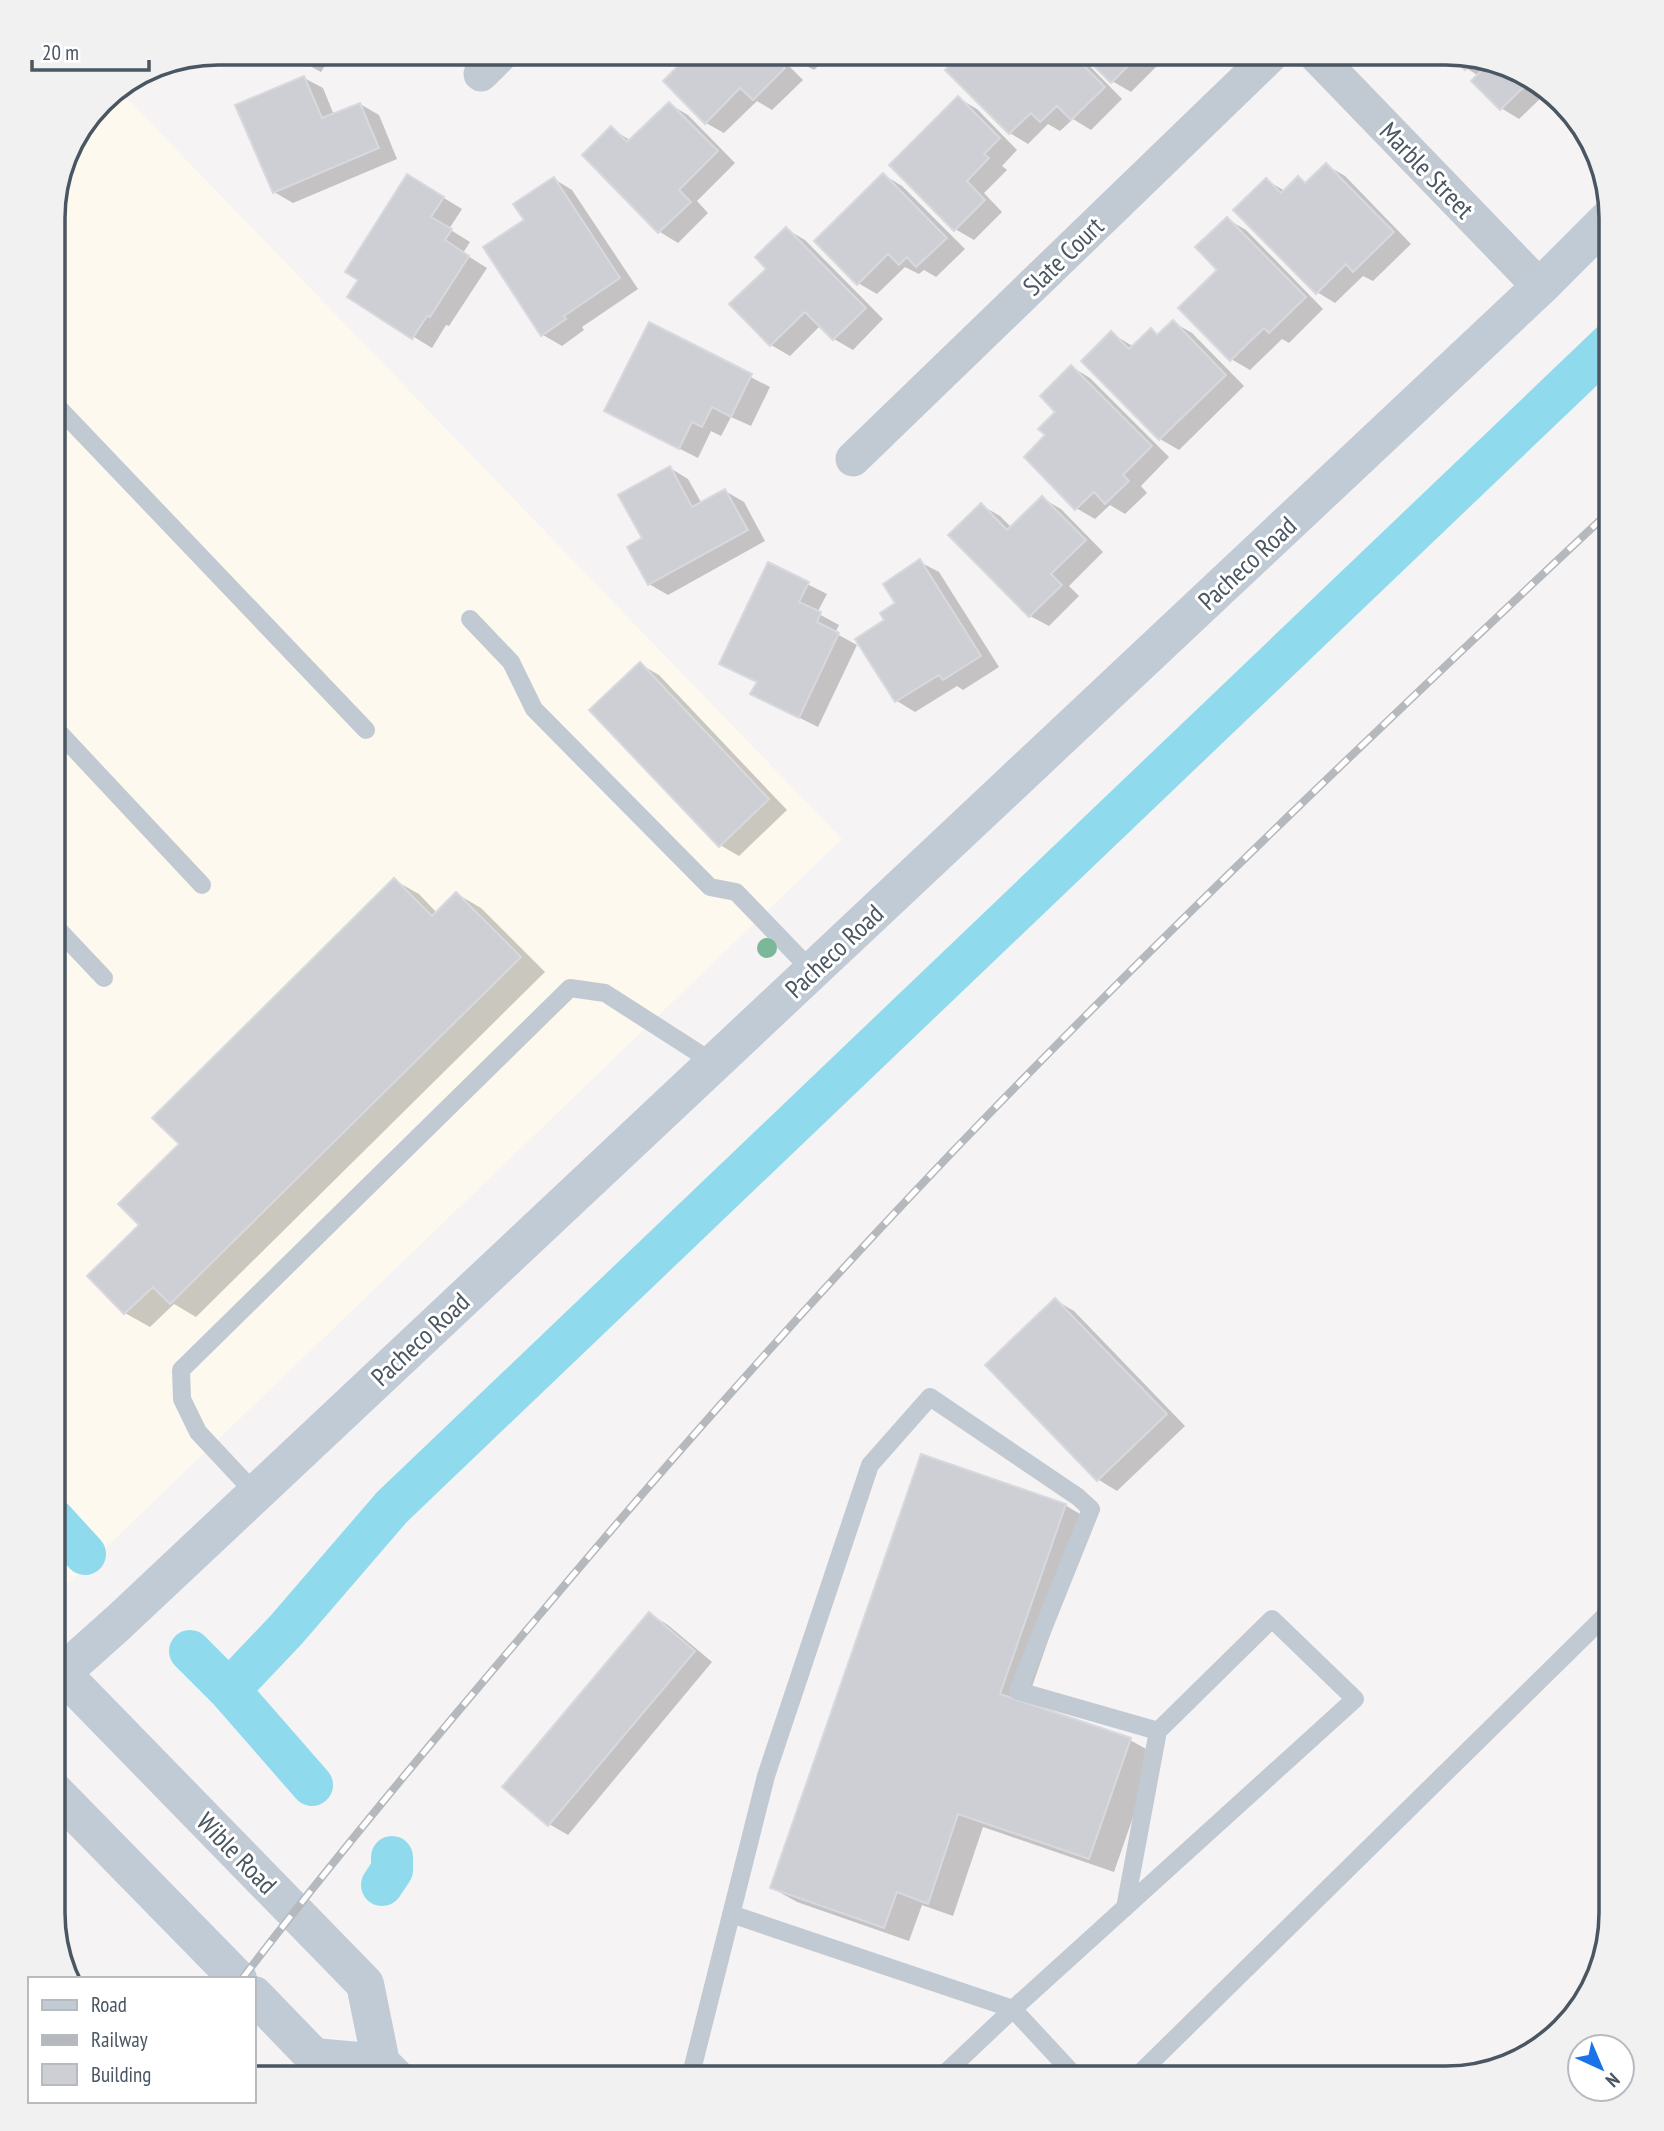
<svg xmlns="http://www.w3.org/2000/svg" width="1664" height="2131" font-family="'PT Sans Narrow',sans-serif">
<style>
.commercial{fill:#fdf9ef}
.shadow{fill:#0003}
.lines{fill:none;stroke-linecap:round;stroke-linejoin:round}
.canal{stroke:#90daee;stroke-width:42}
.building{fill:#cdcfd5;stroke:#d7d9de;stroke-width:2}
.lane{stroke:#c1cad2;stroke-width:18}
.street{stroke:#c1cad2;stroke-width:35}
.secondary{stroke:#c1cbd6;stroke-width:38}
.rail-casing{stroke:#b5b8bd;stroke-width:8}
.rail{stroke:#fff;stroke-width:5;stroke-dasharray:16;stroke-linecap:butt}
.tree{fill:#7bb799}
.labels{text-anchor:middle;dominant-baseline:central;stroke-width:6;stroke-linejoin:round;paint-order:stroke}
.street-label{font-size:26px;fill:#4a5661;stroke:#fff}
.rim{fill:none;stroke:#4a5661;stroke-width:3.5}
</style>
<rect width="100%" height="100%" fill="#f5f3f3"/>
<!-- commercial -->
<path class="commercial" d="M117,88L842,839L69,1583L53,1577V207L69,145L109,94Z"/>
<!-- shadow -->
<path class="shadow" d="M286,53H333L321,72Z
M680,53H776L803,80L772,110L757,101L724,133L706,123L687,60Z
M789,53H832L814,70L795,60Z
M965,53H1077L1122,99L1091,130L1073,119L1060,131L1048,124L1028,144L1010,133L948,70Z
M1084,53H1155L1163,60L1131,92L1112,81Z
M1450,53L1528,75L1574,117L1554,108L1543,96L1519,119L1501,108L1479,76L1466,68Z
M304,78L323,88L334,115L360,104L379,115L397,159L293,203L274,192Z
M958,98L977,109L1017,150L1002,166L1007,170L984,193L1002,212L974,240L955,229Z
M669,104L688,115L735,163L697,201L708,213L678,243L660,232L584,155L611,128L631,141Z
M1326,165L1345,176L1411,244L1373,281L1363,276L1335,303L1317,292L1266,180L1285,191L1298,179L1307,184Z
M884,175L902,186L965,249L936,277L924,270L919,274L905,267L877,294L858,283Z
M554,179L572,190L638,289L582,327L584,330L562,346L543,335L527,220Z
M426,187L462,209L449,229L470,242L463,253L487,268L449,326L446,325L432,348L349,297Z
M1227,219L1246,230L1323,309L1289,343L1282,339L1250,370L1231,359L1220,270Z
M786,229L805,240L883,319L853,350L834,339L821,325L790,356L771,345L731,304L768,269Z
M53,276L63,286L53,296Z
M1173,322L1192,333L1244,386L1179,450L1160,439L1083,361L1111,333L1134,347L1151,330L1159,335Z
M650,325L770,387L751,426L731,417L721,436L711,431L698,458L625,421Z
M1072,367L1090,378L1169,457L1141,486L1147,493L1125,514L1110,505L1095,519L1076,508L1047,435L1058,412Z
M670,468L688,479L702,504L725,491L744,502L765,541L668,595L649,584L644,539Z
M1042,498L1061,509L1103,552L1069,586L1079,596L1049,626L1030,616L981,505L1000,516L1012,528Z
M920,562L939,572L999,667L963,690L957,686L915,712L897,701L858,640L887,621Z
M769,565L827,594L817,613L839,625L835,633L857,645L818,727L752,694L758,683Z
M640,664L659,675L787,810L739,856L720,845Z
M394,880L419,894L437,913L457,894L481,908L545,972L196,1317L174,1304L150,1327L125,1313L89,1276L141,1225L181,1144Z
M1055,1300L1074,1311L1185,1426L1117,1491L1099,1480L988,1365Z
M1065,1505L1090,1520L1026,1704L1130,1740L1155,1754L1114,1872L983,1827L953,1916L922,1905L909,1941L797,1902L772,1888Z
M650,1614L668,1625L712,1662L568,1835L549,1824Z"/>
<g class="lines">
<!-- canal -->
<path class="canal" d="M53,1519L85,1554
M190,1651L229,1690L312,1785
M229,1690L286,1630L392,1507L1611,343
M382,1885L392,1870V1857"/>
</g>
<!-- building -->
<path class="building" d="M283,53H308L302,63Z
M677,53H770L785,68L753,100L740,88L705,124L663,81L684,60Z
M963,53H1071L1105,87L1071,120L1057,106L1040,122L1031,113L1009,134L945,70Z
M1081,53H1141L1111,83Z
M1448,53H1456L1476,59L1465,70Z
M1489,63L1528,75L1559,103L1553,109L1528,83L1500,110L1471,81Z
M304,76L322,118L360,103L379,148L273,193L235,105Z
M958,96L1000,138L984,154L989,158L967,181L985,200L954,231L889,165Z
M669,102L718,151L679,190L691,202L658,233L582,155L611,126L627,142Z
M1326,163L1394,232L1353,272L1346,264L1316,294L1233,210L1266,178L1281,193L1298,176L1305,183Z
M883,173L947,238L916,267L907,257L899,265L888,254L857,285L814,241Z
M407,174L444,197L431,217L452,229L445,240L469,256L430,317L427,316L412,339L347,297L358,280L345,272Z
M554,177L620,278L564,316L566,319L541,336L483,247L524,220L513,204Z
M1227,217L1306,297L1269,333L1264,328L1230,361L1178,308L1217,270L1195,247Z
M786,227L866,308L833,340L805,312L770,346L729,304L766,269L755,257Z
M1173,320L1226,375L1159,440L1081,361L1111,331L1129,349L1151,328L1157,335Z
M649,322L752,374L731,417L712,407L702,427L692,422L679,449L604,411Z
M1071,365L1152,446L1123,475L1129,481L1105,504L1094,492L1075,510L1024,457L1045,435L1038,429L1055,412L1040,396Z
M670,466L692,507L725,489L748,530L648,585L627,547L642,538L618,495Z
M1042,496L1086,540L1051,574L1062,585L1029,617L948,535L981,503L1007,530Z
M920,559L981,656L943,680L939,675L895,702L855,639L884,620L880,613L895,603L883,584Z
M768,562L809,582L799,602L821,612L817,622L839,633L799,718L750,694L757,682L719,664Z
M640,662L769,799L719,847L589,710Z
M394,878L432,916L456,892L521,957L170,1304L153,1287L124,1314L87,1276L139,1225L118,1204L179,1144L152,1118Z
M1055,1298L1167,1414L1097,1481L985,1365Z
M921,1454L1066,1504L1000,1694L1131,1738L1089,1859L958,1814L928,1904L897,1892L884,1928L770,1888Z
M649,1612L695,1651L548,1826L502,1787Z"/>
<g class="lines">
<!-- lane -->
<path class="lane" d="M53,402L366,730
M470,619L511,662L534,709L710,887L736,892L812,971
M53,726L202,885
M53,924L104,978
M256,1494L198,1432L182,1399L181,1370L570,988L605,993L714,1063
M731,1914L1013,2009L940,2078
M690,2078L766,1776L870,1465L930,1397L1078,1497L1091,1509L1018,1691L1158,1731
M1077,2078L1013,2009L1355,1699L1272,1619L1158,1731L1125,1908
M1135,2078L1611,1610"/>
<!-- street -->
<path class="street" d="M1314,53L1540,287
M481,74L502,53
M853,459L1273,53"/>
<!-- secondary -->
<path class="secondary" d="M53,1664L365,1984L381,2063L396,2078
M53,1681L118,1623L1540,287L1611,216
M53,1790L238,1979
M254,1995L314,2057L381,2063"/>
<!-- rail casing -->
<g class="rail-casing">
<path id="rail" d="M242,1979C336,1856 436,1737 536,1619C681,1446 831,1277 988,1115C1190,907 1400,708 1611,510"/>
</g>
<!-- rail -->
<use href="#rail" class="rail"/>
</g>
<!-- trees -->
<circle class="tree" cx="767" cy="948" r="10"/>
<g class="labels">
<!-- street labels -->
<g class="street-label">
<text transform="translate(1427 170) rotate(46)">Marble Street</text>
<text transform="translate(1063 256) rotate(-44)">Slate Court</text>
<text transform="translate(1247 563) rotate(-43)">Pacheco Road</text>
<text transform="translate(834 951) rotate(-43)">Pacheco Road</text>
<text transform="translate(420 1339) rotate(-43)">Pacheco Road</text>
<text transform="translate(237 1853) rotate(46)">Wible Road</text>
</g>
</g>
<!-- crop -->
<path d="M0 0H1664V2131H0ZM218 65H1446A153 153 0 0 1 1599 218V1913A153 153 0 0 1 1446 2066H218A153 153 0 0 1 65 1913V218A153 153 0 0 1 218 65Z" fill="#f1f1f2" fill-rule="evenodd"/>
<path class="rim" d="M218 65H1446A153 153 0 0 1 1599 218V1913A153 153 0 0 1 1446 2066H218A153 153 0 0 1 65 1913V218A153 153 0 0 1 218 65Z"/>
<!-- legend -->
<rect x="28" y="1977" width="228" height="126" fill="#ffffff" stroke="#b7bbc0" stroke-width="2"/>
<rect x="42" y="2000" width="35" height="10" fill="#c1cbd6" stroke="#b7bbc0" stroke-width="2"/>
<text x="91" y="2012" font-size="21" fill="#4a5661">Road</text>
<rect x="42" y="2035" width="35" height="10" fill="#b5b8bd" stroke="#b7bbc0" stroke-width="2"/>
<text x="91" y="2047" font-size="21" fill="#4a5661">Railway</text>
<rect x="42" y="2064" width="35" height="21" fill="#cdcfd5" stroke="#b7bbc0" stroke-width="2"/>
<text x="91" y="2082" font-size="21" fill="#4a5661">Building</text>
<!-- north arrow -->
<g transform="translate(1601 2068) rotate(136)"><circle r="33" fill="#ffffff" stroke="#b7bbc0" stroke-width="2"/>
<path d="M0-5L12 26L0 18L-12 26Z" fill="#1a73e8"/>
<text y="-10" font-size="19" font-weight="bold" text-anchor="middle" fill="#4a5661">N</text>
</g>
<!-- scale -->
<path d="M32 60v10h117v-10" fill="none" stroke="#4a5661" stroke-width="3.5"/>
<text x="42" y="60" font-size="21" fill="#4a5661" stroke="#ffffff" stroke-width="5" paint-order="stroke">20 m</text>
</svg>
